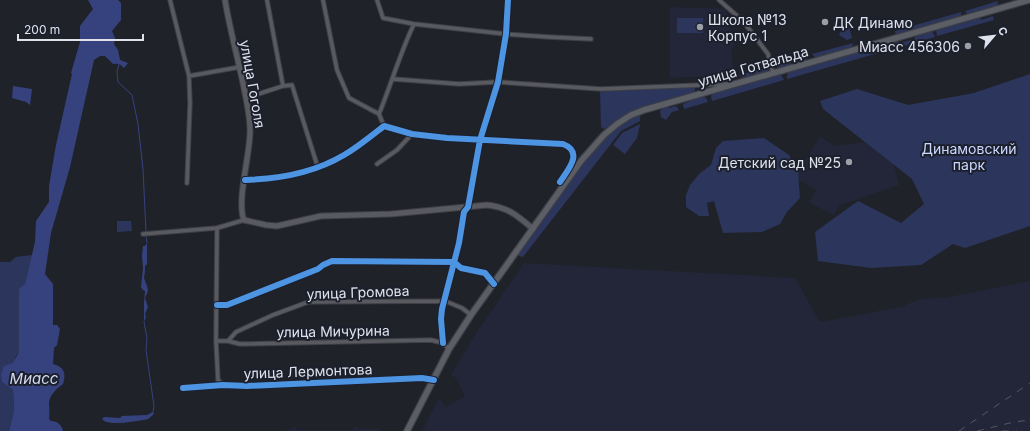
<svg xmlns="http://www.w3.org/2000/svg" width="1030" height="431" font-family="Inter,sans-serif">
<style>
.built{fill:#222638}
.green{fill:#2c355c}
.water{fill:#35427e}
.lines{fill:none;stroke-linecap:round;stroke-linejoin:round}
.stream{stroke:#35427e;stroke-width:1}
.street-casing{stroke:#3d3f45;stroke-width:5.5}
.secondary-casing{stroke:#3d3f45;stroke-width:7}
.primary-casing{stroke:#3d3f45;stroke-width:8}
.street{stroke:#585a60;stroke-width:3.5}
.secondary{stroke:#585a60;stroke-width:5}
.primary{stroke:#5c5e66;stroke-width:5.5}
.rail{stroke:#57585e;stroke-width:1;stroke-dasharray:7 7;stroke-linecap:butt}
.cycleway-casing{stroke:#1c202d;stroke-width:8}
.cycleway{stroke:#4d94e3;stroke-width:6}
.poi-dot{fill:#9c9fa7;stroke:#1c202d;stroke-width:1.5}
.labels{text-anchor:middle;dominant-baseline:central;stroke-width:4;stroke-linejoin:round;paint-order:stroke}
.poi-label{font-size:14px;fill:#dfe2eb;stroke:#1c202d;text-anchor:start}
.street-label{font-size:14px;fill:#dfe2eb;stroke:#1c202d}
.park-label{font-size:14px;fill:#cbd7fe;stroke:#1c202d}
.water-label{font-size:15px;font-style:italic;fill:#d4daee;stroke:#1c202d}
</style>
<rect width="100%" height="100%" fill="#202229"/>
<!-- built -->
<path class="built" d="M670,7L725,9L735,45L731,51L734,75L670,78Z
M820,136L835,146L888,139L899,185L840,205L833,215L809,202L816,190L795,178Z
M524,263L795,278L820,322L906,306L907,304L918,300L943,297V298L1030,281V375L1029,378L1030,382V431H422L439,398L446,407L465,396L456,378L451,375L477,332Z
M295,427L296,430H353L354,427H358L359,429H380V431H284Z"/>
<!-- green -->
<path class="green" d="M998,1L997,6L967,14L965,11Z
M961,12V16L896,35L895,31Z
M993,16L994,20L937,36L936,30L980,17L981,20Z
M677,18H703V33H677Z
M847,19L852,38L847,40L839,35Z
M932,31L935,37L787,79V75L789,72L896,41L901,43L914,39L916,35Z
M853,43L852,47L818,57H815L812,54Z
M809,55V57L804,61L803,59L791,62L790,65L778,69L775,65Z
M770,66V68L767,71L742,78L740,75Z
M779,74L782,76L784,80L712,101L711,96L713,93Z
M1030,74V226L965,248L953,244L921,265L871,268L818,261L815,232L858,201L901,223L924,204L912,179L823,109L820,101L857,89L908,105L974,93Z
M692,86L695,88V90L694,92L629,113L604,129L601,127L600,91Z
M703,96L706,98L708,102L684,109L683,104L688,102L690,100Z
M667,106L669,108L676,106L679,110L672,112L666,120L661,117L660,111L664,107Z
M637,115L640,116V121L621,131L523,257L519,256L518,254C531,235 545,216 559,196C580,167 603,131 637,115Z
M640,124L637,138L625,154L613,145L622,133Z
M764,138L789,155L798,172L800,198L787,212L780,224L762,232L723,233L714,201L707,203L709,216H699L686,207V195L690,185L700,173L711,165L716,148L723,141Z
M117,221H131L132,231L117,232Z
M32,255L25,284L19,337V352L16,356L14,363L5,367L2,382L13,390L14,411L9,431H0V262H10L16,257Z"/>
<!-- water -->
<path class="water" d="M88,0H118L121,3V20L112,31L115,38L114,44L118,50L120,60L128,63L124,68C121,64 118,63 113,64L105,56H100L94,60L70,167L51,233L45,274L53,284V325H57L60,329L57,345L54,348L53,364C65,367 66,374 63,384C57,388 50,395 49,402C49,408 50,413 49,419L51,421C57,421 62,425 63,431H9L14,411L13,390L2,382L1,374L4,366L13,363L19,352V289L25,284L35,242L36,221L49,202V186L56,145L72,74L71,73L80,42V26L93,9Z
M13,86L32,89L30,105L26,102L12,98Z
M147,243V264L145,266V271L144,278L147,286L148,291L145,298L148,307L145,314L146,317L144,322V303L145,291L143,290L141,287L143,268L142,256L143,246H145Z
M153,412L154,414L148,419L144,420C134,421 109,427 102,419L104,417L120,418L122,416L147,415Z"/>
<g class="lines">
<!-- stream -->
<path class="stream" d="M119,64L117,72L118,82L132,95L138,124L143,169L146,232
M146,236L147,243
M144,322L147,338L146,350L154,406L153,412"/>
<!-- street casing -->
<g class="street-casing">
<path id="street" d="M170,0L189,76L190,103L187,183
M267,0L283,86
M323,0L337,70L349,98L379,114L384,126
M377,0L383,18L414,24L506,34L549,37L591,39
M719,0L743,21L768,54L773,73
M189,76L240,67
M393,79L459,84L498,82L601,89L727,84
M246,98L283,86L292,85L318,168
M379,114C391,85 400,53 414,24
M377,164L397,150L412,134
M245,180C279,179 314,173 344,155C358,147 371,136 384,126L412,134L447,138L563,144C584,152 568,170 560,182
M217,228L244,220
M143,234L217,228L216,341L218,380L223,385
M217,305H227L318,269L323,265L332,261L454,262L461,268L485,273L494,284
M216,341H228L240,344L431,340L443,343L449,349
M228,341L236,332L273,315L308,302L445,301L462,308L471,315
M443,343L441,319L442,309L459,243L464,212L468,207L480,140L498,82L506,34L508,0
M183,388L223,385L247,386L422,378L434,380"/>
</g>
<!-- secondary casing -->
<g class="secondary-casing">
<path id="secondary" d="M225,0C230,31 239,62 245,93C247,104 250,117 250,129C251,152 236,201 244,220L266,225L277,226L321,216L391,214L487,205C508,207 518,216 533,229"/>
</g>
<!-- primary casing -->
<g class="primary-casing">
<path id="primary" d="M407,431L449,349L471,315L581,161L604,135L617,124L631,115L644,110L1029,0"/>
</g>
<!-- street -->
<use href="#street" class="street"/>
<!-- secondary -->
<use href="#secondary" class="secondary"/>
<!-- primary -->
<use href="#primary" class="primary"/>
<!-- rail -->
<path class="rail" d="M959,431L1030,383
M977,431L1014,422L1030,420
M1002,431H1017"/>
<!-- cycleway casing -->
<g class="cycleway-casing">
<path id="cycleway" d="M245,180C279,179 314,173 344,155C358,147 371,136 384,126L412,134L447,138L563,144C584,152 568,170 560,182
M217,305H227L318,269L323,265L332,261L454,262L461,268L485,273L494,284
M443,343L441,319L442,309L459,243L464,212L468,207L480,140L498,82L506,34L508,0
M183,388L223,385L247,386L422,378L434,380"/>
</g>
<!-- cycleway -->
<use href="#cycleway" class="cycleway"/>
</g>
<!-- markers -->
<g class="poi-dot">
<circle cx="825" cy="22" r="4"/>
<circle cx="700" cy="27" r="4"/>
<circle cx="968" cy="46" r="4"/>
<circle cx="849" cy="162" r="4"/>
</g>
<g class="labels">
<!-- poi labels -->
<g class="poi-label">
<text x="708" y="19">Школа №13<tspan x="708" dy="16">Корпус 1</tspan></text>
<text x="833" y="22">ДК Динамо</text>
<text x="960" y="46" text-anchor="end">Миасс 456306</text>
<text x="841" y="162" text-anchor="end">Детский сад №25</text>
</g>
<!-- street labels -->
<g class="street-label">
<text transform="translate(753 66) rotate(-16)">улица Готвальда</text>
<text transform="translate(253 84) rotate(80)">улица Гоголя</text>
<text transform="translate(358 292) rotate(-2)">улица Громова</text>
<text transform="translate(333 331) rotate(-1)">улица Мичурина</text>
<text transform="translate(308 371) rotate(-2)">улица Лермонтова</text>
</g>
<!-- park labels -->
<g class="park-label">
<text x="969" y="148">Динамовский<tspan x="969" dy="16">парк</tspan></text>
</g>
<!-- water labels -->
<g class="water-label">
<text x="34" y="378">Миасс</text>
</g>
</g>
<!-- north arrow -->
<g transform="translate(994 36) rotate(62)" stroke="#1c202d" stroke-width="3" paint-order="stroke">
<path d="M0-3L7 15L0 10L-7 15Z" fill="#dfe2eb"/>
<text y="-6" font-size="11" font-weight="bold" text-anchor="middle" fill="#dfe2eb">С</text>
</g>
<!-- scale -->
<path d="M18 34v6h125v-6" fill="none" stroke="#dfe2eb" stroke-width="2"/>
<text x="24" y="34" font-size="12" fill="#dfe2eb" stroke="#1c202d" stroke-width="3" paint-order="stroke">200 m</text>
</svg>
